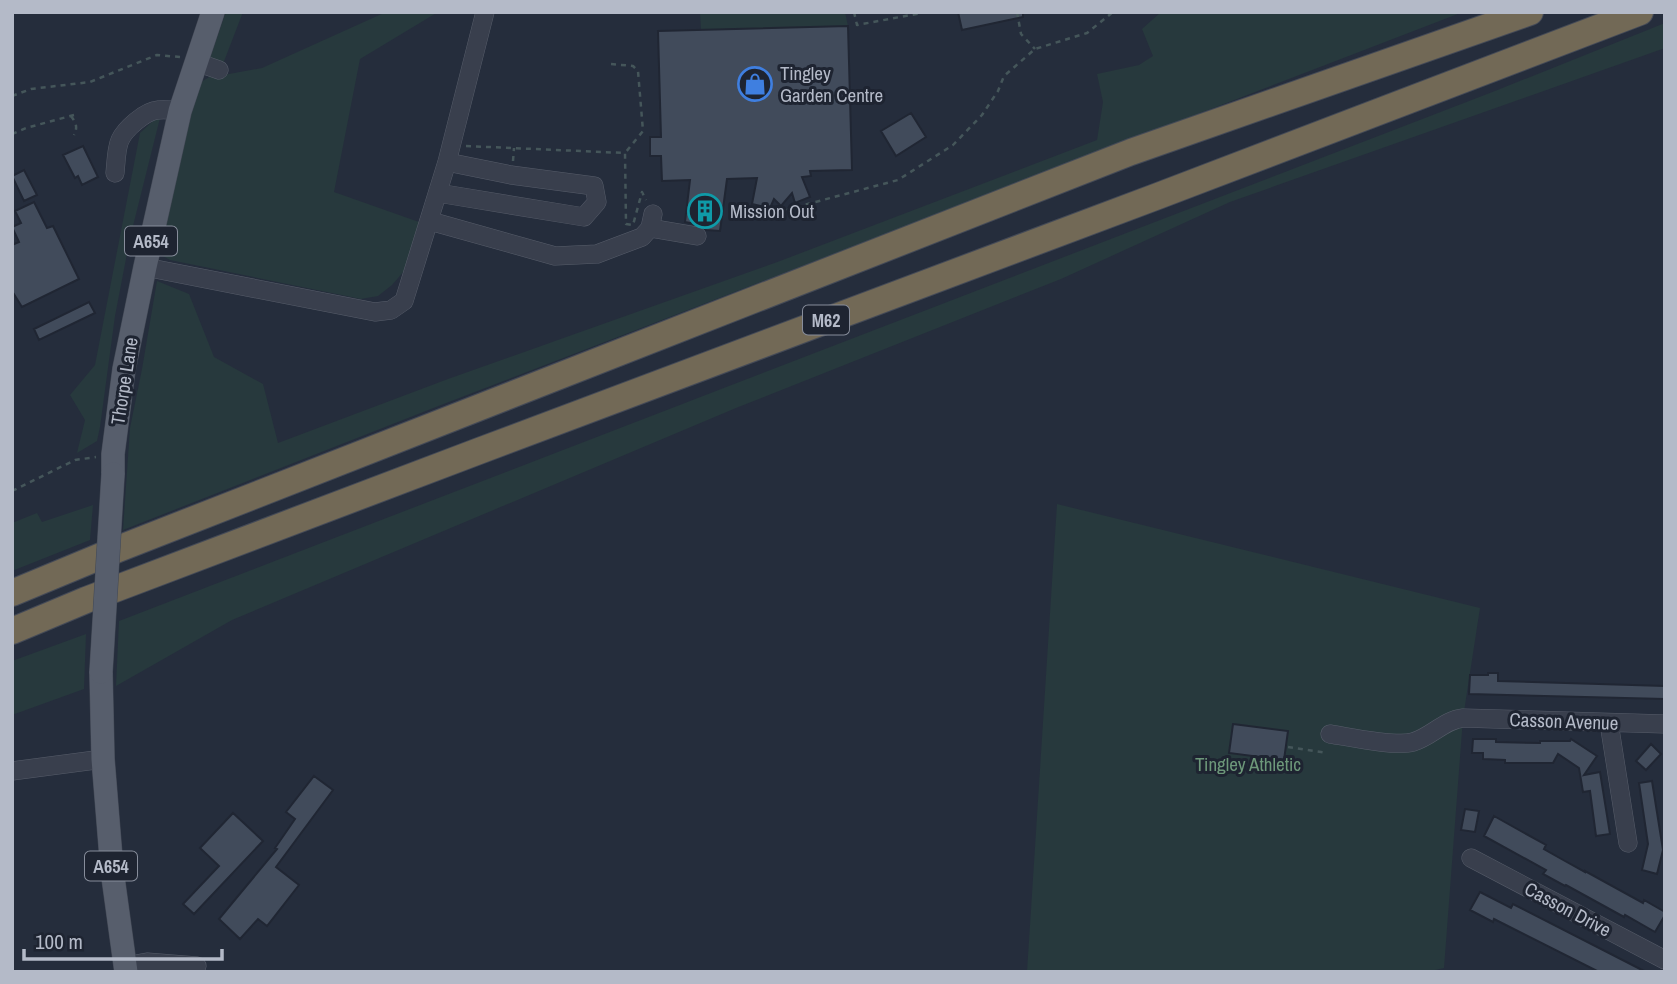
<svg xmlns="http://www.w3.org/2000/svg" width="1677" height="984" font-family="'Archivo Narrow',sans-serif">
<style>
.green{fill:#27393d}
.building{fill:#414b5b;stroke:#202633;stroke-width:2}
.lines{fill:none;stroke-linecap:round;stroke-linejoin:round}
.minor-casing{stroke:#575d6a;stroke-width:19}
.major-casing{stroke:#424855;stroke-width:24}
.highway-casing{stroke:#444a57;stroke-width:28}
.path{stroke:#45565a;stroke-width:2.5;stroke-dasharray:5 5;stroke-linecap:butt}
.minor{stroke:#393f4d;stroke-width:18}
.major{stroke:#575e6c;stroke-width:23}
.highway{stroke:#726956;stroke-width:26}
.major-bridge-casing{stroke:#424855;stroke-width:24;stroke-linecap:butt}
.major-bridge{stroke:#575e6c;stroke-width:23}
.labels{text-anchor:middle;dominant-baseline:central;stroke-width:6;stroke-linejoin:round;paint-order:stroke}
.shield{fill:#1e2431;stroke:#878d9b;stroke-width:2}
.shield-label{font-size:18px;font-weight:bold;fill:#b4bac8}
.poi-label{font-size:19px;fill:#b4bac8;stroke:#1e2431;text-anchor:start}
.street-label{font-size:19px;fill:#b4bac8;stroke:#1e2431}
.park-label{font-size:19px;fill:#6d987a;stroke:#1e2431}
</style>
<rect width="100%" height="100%" fill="#252d3c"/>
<!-- green -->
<path class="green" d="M226,12H243L223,64L210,57Z
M386,12H438L360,59L334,192L419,222L405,270L392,285L378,296L361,299L170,260L163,256L159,250L184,137L201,82L211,76H218L262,68Z
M700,12H845L848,26L701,30Z
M1161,12H1463L441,405L123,530L130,428L142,369L157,281L189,294L214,357L263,384L278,443L448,379L780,261L1097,140L1103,102L1097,74L1139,65L1153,56L1142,29Z
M1665,23V48L1230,202L1061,279L736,408L232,620L116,686L119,621L1495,91Z
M160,118L130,238L115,316L100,427L97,441L77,453L85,420L70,395L95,365L140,133L154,120Z
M1057,504L1480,608L1463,718L1444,968L1426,972H1027Z
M93,505L90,540L12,571V523L37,513L42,522Z
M86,634L84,689L12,715V661Z"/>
<!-- building -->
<path class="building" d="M958,12H1023V17L962,30Z
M848,26L852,170L810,171L811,176L802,177L810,197L795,203L792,193L781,206L774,199L770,208L752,204L757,178L727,179L720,231L706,230L700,225L685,222L690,180L662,181L661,156H650V137H661L658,31Z
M911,113L926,137L896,156L881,131Z
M83,146L98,177L82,185L78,176L75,178L63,155Z
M24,170L37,195L24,201L12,176Z
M34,202L47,228L53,226L79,279L22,307L12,291V245L19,242L12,227L21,223L15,211Z
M89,302L95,313L39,340L34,329Z
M1488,673H1498V681L1665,686V699L1469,694L1470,675H1488Z
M1233,724L1288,731L1284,760L1229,753Z
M1473,739H1496V742L1540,743V741H1570L1571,739L1597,756L1584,775L1600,772L1610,834L1596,836L1590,791L1583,792L1579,768L1558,754L1553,763H1505V760L1483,759V753H1472Z
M1651,744L1661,754L1646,770L1636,761Z
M314,776L333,790L276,867L299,885L267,926L258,919L240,939L219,919L277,849L275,848L295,819L286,812Z
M1652,781L1663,850L1657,874L1642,870L1648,844L1639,783Z
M1465,809L1479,811L1475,832L1461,830Z
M233,813L263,841L194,914L183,904L219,866L200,848Z
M1494,816L1546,845L1544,849L1565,861L1585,872V871L1643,903L1644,900L1665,912V915L1655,932L1625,915L1624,917L1566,885L1565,886L1543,874L1546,870L1484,836Z
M1480,892L1511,908L1513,904L1646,972H1599L1494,919L1493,922L1470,910Z"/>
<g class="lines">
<!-- minor casing -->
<g class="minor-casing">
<path id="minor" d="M196,62L219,70
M115,173C116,164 116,149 120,140C125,129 145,111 158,110C165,109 172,110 180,111
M438,193L584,217L597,202L594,186L511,175L447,162
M430,221L555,256L597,254L642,237L650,228L653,214
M650,228L697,236
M145,267L375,312L391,310L404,301L447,162L485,12
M1609,723L1628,843
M1330,734C1350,737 1395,747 1413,742C1431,737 1444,720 1463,718L1665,724
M12,771L103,759
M1471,858L1665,960
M125,966L147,962L197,966"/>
</g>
<!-- major casing -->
<g class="major-casing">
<path id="major" d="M113,474V454L124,369L145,267L180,111L213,12
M101,672L103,759L112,870L126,972"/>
</g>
<!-- highway casing -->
<g class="highway-casing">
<path id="highway" d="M12,593L118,549L1131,152L1530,12
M12,631L86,600L479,451L1158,196L1640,12"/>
</g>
<!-- path -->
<path class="path" d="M854,12L857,25L927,12
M1017,12L1021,34L1035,49
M611,64L633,66L638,71L643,131L625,153
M12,96L31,89L90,82L157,55L180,57
M71,116C76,123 78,127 74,135
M12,134L26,128L74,115
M466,146L625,153L626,224L633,225L642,192L646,200
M513,161L514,148
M729,213L767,219L789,209L898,180L953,145L982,115L998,91L1004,76L1035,49L1087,33L1113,12
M12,491L75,460L96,457
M1288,747L1327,753"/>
<!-- minor -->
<use href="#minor" class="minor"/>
<!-- major -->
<use href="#major" class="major"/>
<!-- highway -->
<use href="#highway" class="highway"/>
<!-- major-bridge casing -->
<g class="major-bridge-casing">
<path id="major-bridge" d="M101,672L113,474"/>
</g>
<!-- major-bridge -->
<use href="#major-bridge" class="major-bridge"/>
</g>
<!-- icons -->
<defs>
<g id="shop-ring" transform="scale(1.75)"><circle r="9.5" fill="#1e2431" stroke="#3f7fe0" stroke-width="1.5"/><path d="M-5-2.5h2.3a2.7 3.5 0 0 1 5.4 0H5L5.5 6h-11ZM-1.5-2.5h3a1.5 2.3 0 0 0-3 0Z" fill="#3f7fe0"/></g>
<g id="building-ring" transform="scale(1.75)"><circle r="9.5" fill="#1e2431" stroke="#0f9aa8" stroke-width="1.5"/><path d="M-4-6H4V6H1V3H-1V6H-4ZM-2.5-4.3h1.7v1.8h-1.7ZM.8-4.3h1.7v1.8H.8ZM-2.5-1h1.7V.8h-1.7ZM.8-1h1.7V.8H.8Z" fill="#0f9aa8"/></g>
</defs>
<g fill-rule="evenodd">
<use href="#shop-ring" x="755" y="84"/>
<use href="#building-ring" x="705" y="211"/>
</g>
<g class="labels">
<!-- shield labels -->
<g class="shield">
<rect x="125" y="226.5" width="52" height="29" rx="5"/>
<rect x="803" y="305.5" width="46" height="29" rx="5"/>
<rect x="85" y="851.5" width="52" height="29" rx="5"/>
</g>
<g class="shield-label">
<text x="151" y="241">A654</text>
<text x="826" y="320">M62</text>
<text x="111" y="866">A654</text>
</g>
<!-- poi labels -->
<g class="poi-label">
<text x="780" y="73">Tingley<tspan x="780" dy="22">Garden Centre</tspan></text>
<text x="730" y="211">Mission Out</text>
</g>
<!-- street labels -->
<g class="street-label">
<text transform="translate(124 381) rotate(-81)">Thorpe Lane</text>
<text transform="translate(1564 721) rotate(2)">Casson Avenue</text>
<text transform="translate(1568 909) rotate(28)">Casson Drive</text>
</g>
<!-- park labels -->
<g class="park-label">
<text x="1248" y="764">Tingley Athletic</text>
</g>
</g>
<!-- border -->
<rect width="1677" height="984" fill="none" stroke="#b4bac8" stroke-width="28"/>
<!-- scale -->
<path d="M24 949v10h198v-10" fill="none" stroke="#b4bac8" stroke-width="3.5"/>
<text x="35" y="949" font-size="21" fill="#b4bac8" stroke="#1e2431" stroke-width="5" paint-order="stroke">100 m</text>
</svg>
